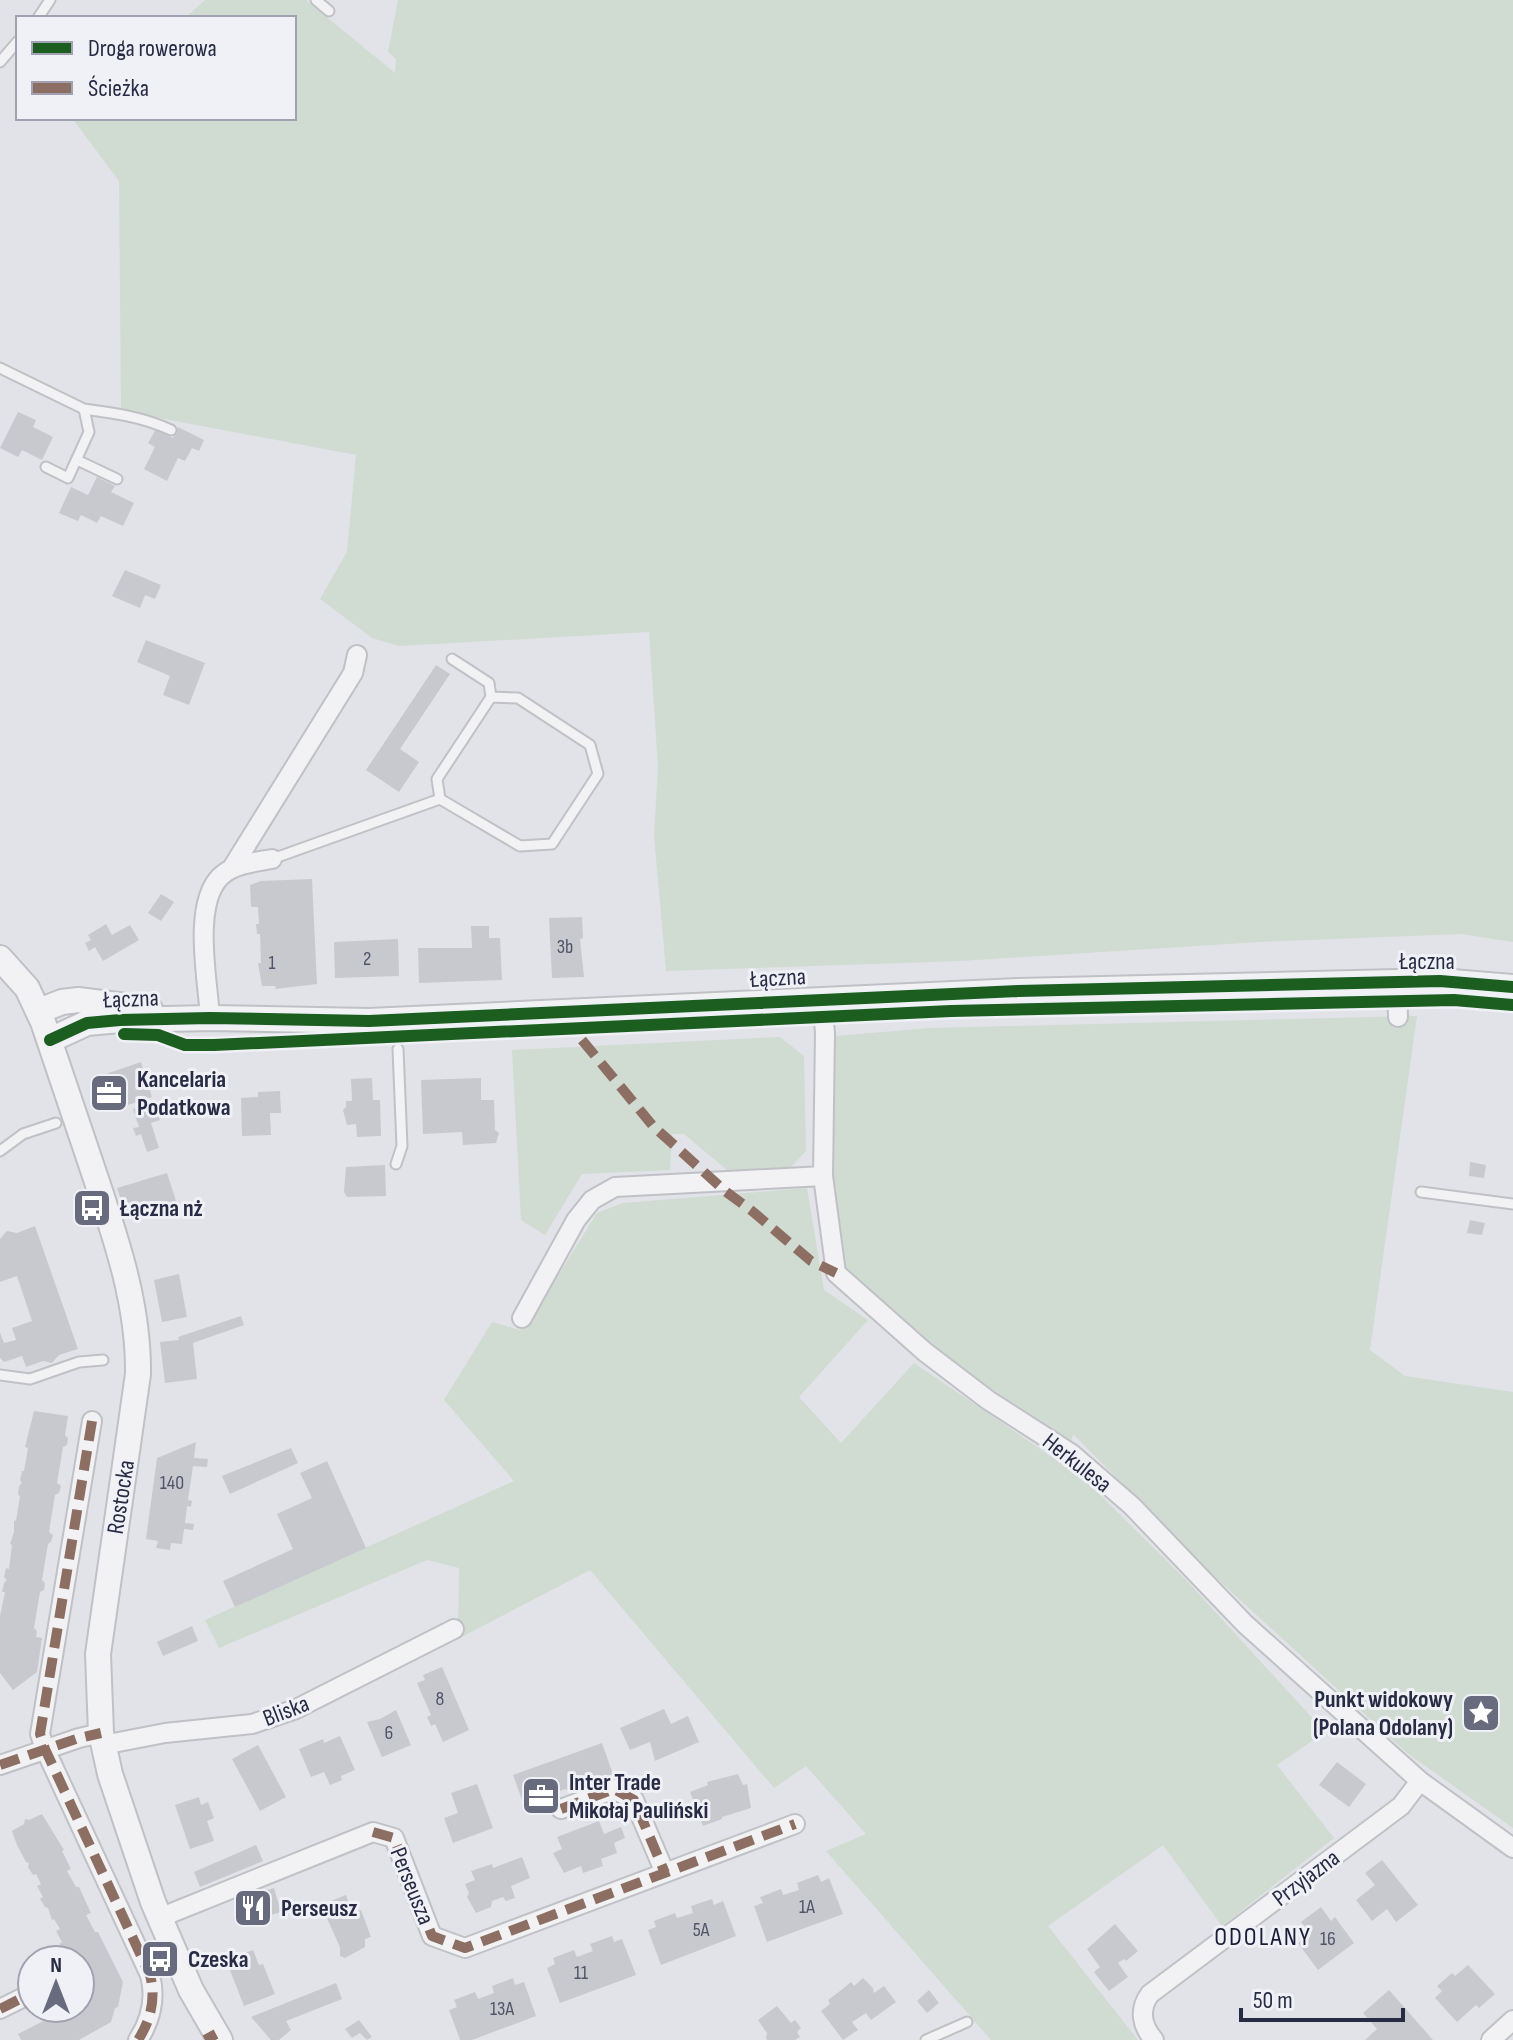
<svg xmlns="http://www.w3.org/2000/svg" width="1513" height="2040" font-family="'Sofia Sans Condensed',sans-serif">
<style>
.green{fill:#d0dbd2}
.building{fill:#c8c9cf}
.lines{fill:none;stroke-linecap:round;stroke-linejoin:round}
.service-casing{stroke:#c0c1c6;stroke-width:13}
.minor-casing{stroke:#c0c1c6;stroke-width:22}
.tertiary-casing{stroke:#c0c1c6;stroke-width:28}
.service{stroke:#f2f2f4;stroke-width:9}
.minor{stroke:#f2f2f4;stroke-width:18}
.tertiary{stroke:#f2f2f4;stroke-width:24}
.quiet{stroke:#8d6e63;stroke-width:10;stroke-dasharray:20 10;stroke-linecap:butt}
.cycleway-casing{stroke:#f0f1f7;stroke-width:17}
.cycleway{stroke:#1b5e20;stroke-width:12}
.labels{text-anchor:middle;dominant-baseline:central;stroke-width:6;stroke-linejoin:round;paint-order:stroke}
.number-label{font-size:20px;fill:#515468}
.street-label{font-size:24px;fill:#272b43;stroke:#f0f1f7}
.poi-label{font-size:24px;font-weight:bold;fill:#272b43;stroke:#f0f1f7;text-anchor:start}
.neighbourhood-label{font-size:26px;letter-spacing:2px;fill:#191c34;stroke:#f0f1f7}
</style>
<rect width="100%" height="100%" fill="#e2e3e8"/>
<!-- green -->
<path class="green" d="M205,0H306L395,73L396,59L388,52L398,0H1513V942L1461,934L1259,942L961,961L666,971L654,835L658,767L649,632L399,646L372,638L320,599L347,552L356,455L154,417L121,408L119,181L72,118H294V18H185Z
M1417,1016L1370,1350L1405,1376L1513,1392V1828L1407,1753L1213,1575L1073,1434L1071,1444L945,1357L845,1270L833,1200L835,1036L930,1028Z
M780,1037L804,1056L806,1151L790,1168L727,1170L684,1134H672L670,1170L582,1174L545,1235L521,1220L512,1050Z
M807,1188L824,1290L868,1320L799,1397L841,1443L914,1363L1083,1478L1188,1582L1325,1732L1277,1765L1334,1838L1222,1926L1163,1845L1048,1926L1138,2040H991L826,1851L866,1834L806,1766L774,1788L590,1570L458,1639L459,1568L427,1560L219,1648L205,1620L514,1481L444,1400L492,1322L520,1330L539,1306L597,1213L623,1203Z"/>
<!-- building -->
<path class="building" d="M18,412L36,420L33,427L53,437L42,460L22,450L18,457L0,448Z
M178,427L204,440L199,451L192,448L185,461L178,458L167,481L144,469L155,447L148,443L156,429L173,438Z
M97,477L115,486L111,492L134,503L123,526L101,516L97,523L81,515L78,521L59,513L71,487L88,495Z
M125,570L161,585L155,599L145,595L140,608L112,596Z
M146,640L205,663L189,705L163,695L170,676L137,662Z
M436,665L450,674L400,749L419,762L399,792L366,770Z
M312,879L317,984L275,989L276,986H262L258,963H261L260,934H257L256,924H259L258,907H251L250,885L261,881Z
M161,894L174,902L161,921L148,913Z
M582,917L583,938L580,939L584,977L552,978L549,918Z
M106,924L112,935L130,925L139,940L103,961L95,947L89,951L85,943L91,940L88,935Z
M471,926H489V938H500L502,980L419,983L418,948H472Z
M398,939L399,976L335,978L334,942Z
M141,1062L152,1097L128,1105L127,1101L104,1108L94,1078Z
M372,1078L373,1100H380L381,1136L357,1137L356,1124L347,1125L343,1110L346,1107V1101H352L351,1079Z
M481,1078V1100H494L495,1130L499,1133L496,1143L463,1145L462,1132L423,1134L421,1080Z
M280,1091L281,1113H270L271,1135L242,1136L241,1098L258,1097V1092Z
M154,1102L160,1120L151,1123L159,1148L147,1152L141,1134L136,1136L133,1128L139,1127L133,1109Z
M1470,1162L1486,1165L1484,1178L1469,1176Z
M385,1165L386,1196L347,1197L344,1192L346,1167Z
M167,1173L177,1204L127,1219L117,1188Z
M1470,1220L1485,1223L1482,1235L1467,1233Z
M35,1226L78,1349L59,1355L52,1363L43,1361L26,1367L22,1356L4,1362L0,1358V1333L4,1343L16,1340L12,1328L32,1321L17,1276L0,1282V1239L7,1231L17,1233Z
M179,1274L187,1317L162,1322L154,1280Z
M241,1316L244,1325L193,1343L197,1379L165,1383L160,1342L179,1340L178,1337Z
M34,1411L68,1416L65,1435L68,1438L67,1445L63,1447L57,1483L61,1486L59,1493L55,1495L49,1532L53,1535L51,1542L48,1544L42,1580L45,1583L44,1590L40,1592L34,1628L37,1631L36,1637L42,1638L37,1672L13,1690L0,1673V1616L5,1592H2L4,1583L7,1580L4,1577L6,1568L9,1569L12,1545L10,1544L14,1532V1520L16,1521L20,1496L18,1495L19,1486L22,1483L20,1480L22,1471H24L28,1448L25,1447Z
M196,1442L194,1458L208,1459L207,1467L193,1466L188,1500L192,1501L191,1507L187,1506L185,1523L194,1524L193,1530L184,1529L182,1544L171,1543L170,1550L156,1548L158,1541L146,1539L157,1458Z
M291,1448L298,1463L230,1494L222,1476Z
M327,1461L366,1548L235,1607L223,1581L293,1549L277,1514L312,1498L300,1473Z
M192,1626L198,1641L163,1656L157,1642Z
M442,1667L469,1730L443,1742L435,1724L431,1726L427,1717L431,1715L417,1683L425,1680L423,1675Z
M664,1709L671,1724L688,1716L699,1742L655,1761L650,1742L630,1750L620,1728Z
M396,1710L411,1745L382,1757L367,1722L380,1719Z
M340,1736L355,1770L341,1776L342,1780L330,1785L324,1772L311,1777L299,1749L323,1739L324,1743Z
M602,1743L614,1777L601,1782L595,1779L583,1783L585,1788L572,1793L565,1789L553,1794L555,1799L542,1804L536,1800L524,1805L513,1775Z
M258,1745L286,1797L260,1811L232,1759Z
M1337,1762L1366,1784L1349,1807L1319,1785Z
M738,1774L743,1785L747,1784L751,1808L722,1817V1819L703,1826L690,1792L708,1785L707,1782Z
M477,1784L493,1828L453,1843L444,1818L458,1813L451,1793Z
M199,1797L201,1805L208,1802L214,1818L207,1821L214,1841L190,1849L175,1805Z
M42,1814L64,1850L62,1851L71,1869L67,1871L76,1887H79L91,1913L86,1915L95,1932H98L123,1982L118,2007L115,2008L111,2022L79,2040H21L18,2034L45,2020V2016L52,2013L55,2014L66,2008H80L84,1983L80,1975V1960H68L67,1953L59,1944L62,1942L56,1931L60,1929L54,1919L52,1920L48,1908L45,1907L40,1899L43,1897L37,1886L41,1884L36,1874L33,1875L28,1867L29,1863L26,1862L17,1845L12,1831L24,1824L25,1819L29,1820Z
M599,1821L604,1834L621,1827L625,1838L614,1843L617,1853L601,1859L603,1866L583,1873L581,1866L564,1873L553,1853L562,1849L557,1837Z
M256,1845L263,1861L200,1887L194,1872Z
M522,1857L530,1878L511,1886L515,1898L506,1901L503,1897L492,1901L491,1907L476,1913L467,1897L469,1893L465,1884L475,1880L471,1871L492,1864L493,1868Z
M1382,1860L1418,1905L1396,1922L1387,1909L1372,1921L1356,1900L1375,1885L1365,1873Z
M818,1875L821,1882L829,1878L843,1914L767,1942L754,1906L763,1903L760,1897L781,1889L783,1895L799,1890L797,1883Z
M274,1888L281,1912L246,1922L239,1898Z
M346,1895L352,1913L361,1910L371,1937L365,1939V1947L345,1958L340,1956V1947L321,1905Z
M712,1899L714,1905L723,1901L736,1936L661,1965L648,1930L656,1927L654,1921L675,1913L677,1918L693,1913L691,1906Z
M1321,1907L1331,1921L1335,1917L1354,1943L1318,1970L1298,1943L1311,1934L1301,1922Z
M1115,1924L1138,1951L1126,1961L1124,1959L1118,1963L1128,1977L1109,1991L1094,1972L1100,1967L1087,1949Z
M612,1936L614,1942L622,1939L636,1975L560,2003L547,1968L555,1964L553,1958L574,1950L577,1957L593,1951L590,1944Z
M253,1950L259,1965L263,1964L275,1994L244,2006L226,1960Z
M1468,1965L1495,1994L1479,2008L1476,2005L1457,2022L1435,1998L1442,1991L1437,1986L1452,1973L1455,1976Z
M513,1978L515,1985L524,1982L536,2016L472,2040H460L449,2010L457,2007L454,2000L475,1992L478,1999L494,1993L492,1986Z
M863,1978L873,1988L874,1993L884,1986L896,2002L871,2020L866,2013L852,2022L858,2030L843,2040L821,2011L830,2004L828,2000L840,1991L851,1982L854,1986Z
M336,1983L342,1999L286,2021L291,2030L279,2040H271L251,2017Z
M929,1990L939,2003L927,2013L917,2001Z
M1389,1990L1426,2032L1433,2040H1365L1377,2029L1363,2013Z
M777,2006L791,2023L795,2020L801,2028L797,2032L800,2037L795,2040H767L766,2038L767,2033L758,2020Z
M359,2020L372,2037L367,2040L360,2033L352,2038L345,2029Z"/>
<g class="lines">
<!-- service casing -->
<g class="service-casing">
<path id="service" d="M316,0L329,11
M38,18L50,0
M0,62L18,41
M0,368L84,409L89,432L68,478L46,467
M84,409C114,413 143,417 171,430
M77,460L117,479
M440,799L520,846L552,844L598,774L590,745L518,698L491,697L489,683L452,659
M272,859L440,799L437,779L491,697
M0,1151L23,1134L56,1123
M396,1164L402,1146L398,1049
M1421,1192L1513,1204
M0,1375L30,1379L79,1362L103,1360
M926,2040L967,2022"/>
</g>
<!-- minor casing -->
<g class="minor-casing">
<path id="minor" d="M232,868L353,673L357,655
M1397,982L1398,1017
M822,998L825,1033L823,1176L836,1273L925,1352L988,1400L1072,1454L1132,1506L1245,1624L1420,1781L1513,1848
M210,1018C208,981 192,906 220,877C233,864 255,862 272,859
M522,1318L576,1220L592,1200L615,1187L823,1176
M92,1421L40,1734L45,1749L150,1975C156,1998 151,2020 138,2040
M103,1745L165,1733L252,1724L296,1709L454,1629
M0,1765L79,1738L101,1733
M561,1809L614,1789L634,1800L665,1873
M159,1918L373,1832L394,1838L432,1936L465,1948L795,1824
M0,2009L32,1993
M1154,2040C1142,2026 1138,2010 1150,1994L1401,1806L1420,1781
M1491,2040L1513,2020"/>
</g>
<!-- tertiary casing -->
<g class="tertiary-casing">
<path id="tertiary" d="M0,958L27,988L43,1022C59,1068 74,1115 90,1161C113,1230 139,1300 138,1374L98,1654L101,1733L110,1774L153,1902L191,1990L220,2040
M39,1011L62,1002L78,1000L150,1009
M50,1040L87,1023L120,1020L210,1018L369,1021L1018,991L1440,981L1513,987"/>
</g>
<!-- service -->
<use href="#service" class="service"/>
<!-- minor -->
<use href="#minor" class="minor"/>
<!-- tertiary -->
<use href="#tertiary" class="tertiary"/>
<!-- quiet -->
<path class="quiet" d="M582,1040L653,1126L725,1191L752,1211L811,1261L836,1273
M92,1421L40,1734L45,1749L150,1975C156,1998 151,2020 138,2040
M0,1765L79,1738L101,1733
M561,1809L614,1789L634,1800L665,1873
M373,1832L394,1838L432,1936L465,1948L795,1824
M0,2009L32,1993
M205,2040L216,2034"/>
<!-- cycleway casing -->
<g class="cycleway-casing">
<path id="cycleway" d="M124,1034L158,1035L185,1045H214L951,1011L1454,1000L1513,1005
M50,1040L87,1023L120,1020L210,1018L369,1021L1018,991L1440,981L1513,987"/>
</g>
<!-- cycleway -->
<use href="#cycleway" class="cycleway"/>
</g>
<!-- icons -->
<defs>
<g id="office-square" transform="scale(2)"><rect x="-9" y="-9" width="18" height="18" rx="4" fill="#686b7d" stroke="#f0f1f7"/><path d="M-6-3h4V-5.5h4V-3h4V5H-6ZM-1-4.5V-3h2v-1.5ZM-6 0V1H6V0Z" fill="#fff"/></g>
<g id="bus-square" transform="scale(2)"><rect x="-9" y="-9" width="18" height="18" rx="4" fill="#686b7d" stroke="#f0f1f7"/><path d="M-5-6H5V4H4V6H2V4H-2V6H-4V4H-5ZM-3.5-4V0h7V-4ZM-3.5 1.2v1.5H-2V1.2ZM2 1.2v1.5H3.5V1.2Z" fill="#fff"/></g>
<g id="sight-square" transform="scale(2)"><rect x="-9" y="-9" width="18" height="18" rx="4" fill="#686b7d" stroke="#f0f1f7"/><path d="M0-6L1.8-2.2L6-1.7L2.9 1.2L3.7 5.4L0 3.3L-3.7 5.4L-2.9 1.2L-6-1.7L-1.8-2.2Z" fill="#fff"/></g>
<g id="restaurant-square" transform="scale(2)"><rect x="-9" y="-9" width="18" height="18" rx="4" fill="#686b7d" stroke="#f0f1f7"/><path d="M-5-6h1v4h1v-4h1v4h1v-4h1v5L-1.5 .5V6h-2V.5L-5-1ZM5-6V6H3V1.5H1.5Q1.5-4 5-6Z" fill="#fff"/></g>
</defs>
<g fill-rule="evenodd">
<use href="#office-square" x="109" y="1093"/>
<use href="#bus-square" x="92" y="1208"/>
<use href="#sight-square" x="1481" y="1713"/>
<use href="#office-square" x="541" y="1796"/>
<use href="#restaurant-square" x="253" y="1908"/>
<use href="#bus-square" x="160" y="1959"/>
</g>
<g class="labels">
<!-- number labels -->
<g class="number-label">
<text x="565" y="947">3b</text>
<text x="367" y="959">2</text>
<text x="272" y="963">1</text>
<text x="172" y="1483">140</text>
<text x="440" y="1699">8</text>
<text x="389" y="1733">6</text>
<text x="807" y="1907">1A</text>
<text x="701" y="1930">5A</text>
<text x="1328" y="1939">16</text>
<text x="581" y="1973">11</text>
<text x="502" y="2009">13A</text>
</g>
<!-- street labels -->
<g class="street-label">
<text x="1427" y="961">Łączna</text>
<text transform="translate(778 978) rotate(-3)">Łączna</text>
<text transform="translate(131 999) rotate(-2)">Łączna</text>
<text transform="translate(1077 1463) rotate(38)">Herkulesa</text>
<text transform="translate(121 1497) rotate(-81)">Rostocka</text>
<text transform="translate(286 1711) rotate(-21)">Bliska</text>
<text transform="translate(1306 1878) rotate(-37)">Przyjazna</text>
<text transform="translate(412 1886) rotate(68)">Perseusza</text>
</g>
<!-- poi labels -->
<g class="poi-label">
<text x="137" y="1079">Kancelaria<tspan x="137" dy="28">Podatkowa</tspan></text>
<text x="120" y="1208">Łączna nż</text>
<text x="1453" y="1699" text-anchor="end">Punkt widokowy<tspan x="1453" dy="28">(Polana Odolany)</tspan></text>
<text x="569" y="1782">Inter Trade<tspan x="569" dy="28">Mikołaj Pauliński</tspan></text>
<text x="281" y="1908">Perseusz</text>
<text x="188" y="1959">Czeska</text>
</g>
<!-- neighbourhood labels -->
<g class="neighbourhood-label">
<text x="1263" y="1937">ODOLANY</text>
</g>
</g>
<!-- legend -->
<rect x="16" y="16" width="280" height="104" fill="#f0f1f7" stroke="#a0a2af" stroke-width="2"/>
<rect x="32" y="42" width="40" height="12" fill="#1b5e20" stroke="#a0a2af" stroke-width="2"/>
<text x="88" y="56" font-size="24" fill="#272b43">Droga rowerowa</text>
<rect x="32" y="82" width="40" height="12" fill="#8d6e63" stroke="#a0a2af" stroke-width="2"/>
<text x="88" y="96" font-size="24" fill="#272b43">Ścieżka</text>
<!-- north arrow -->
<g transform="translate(56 1984)"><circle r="38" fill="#f0f1f7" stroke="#a0a2af" stroke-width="2"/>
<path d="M0-6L14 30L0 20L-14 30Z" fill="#686b7d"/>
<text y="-12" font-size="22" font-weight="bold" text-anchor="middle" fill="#272b43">N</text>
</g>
<!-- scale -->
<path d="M1241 2008v12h162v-12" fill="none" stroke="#272b43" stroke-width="4"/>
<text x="1253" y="2008" font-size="24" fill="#272b43" stroke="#f0f1f7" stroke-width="6" paint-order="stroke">50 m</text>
</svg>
